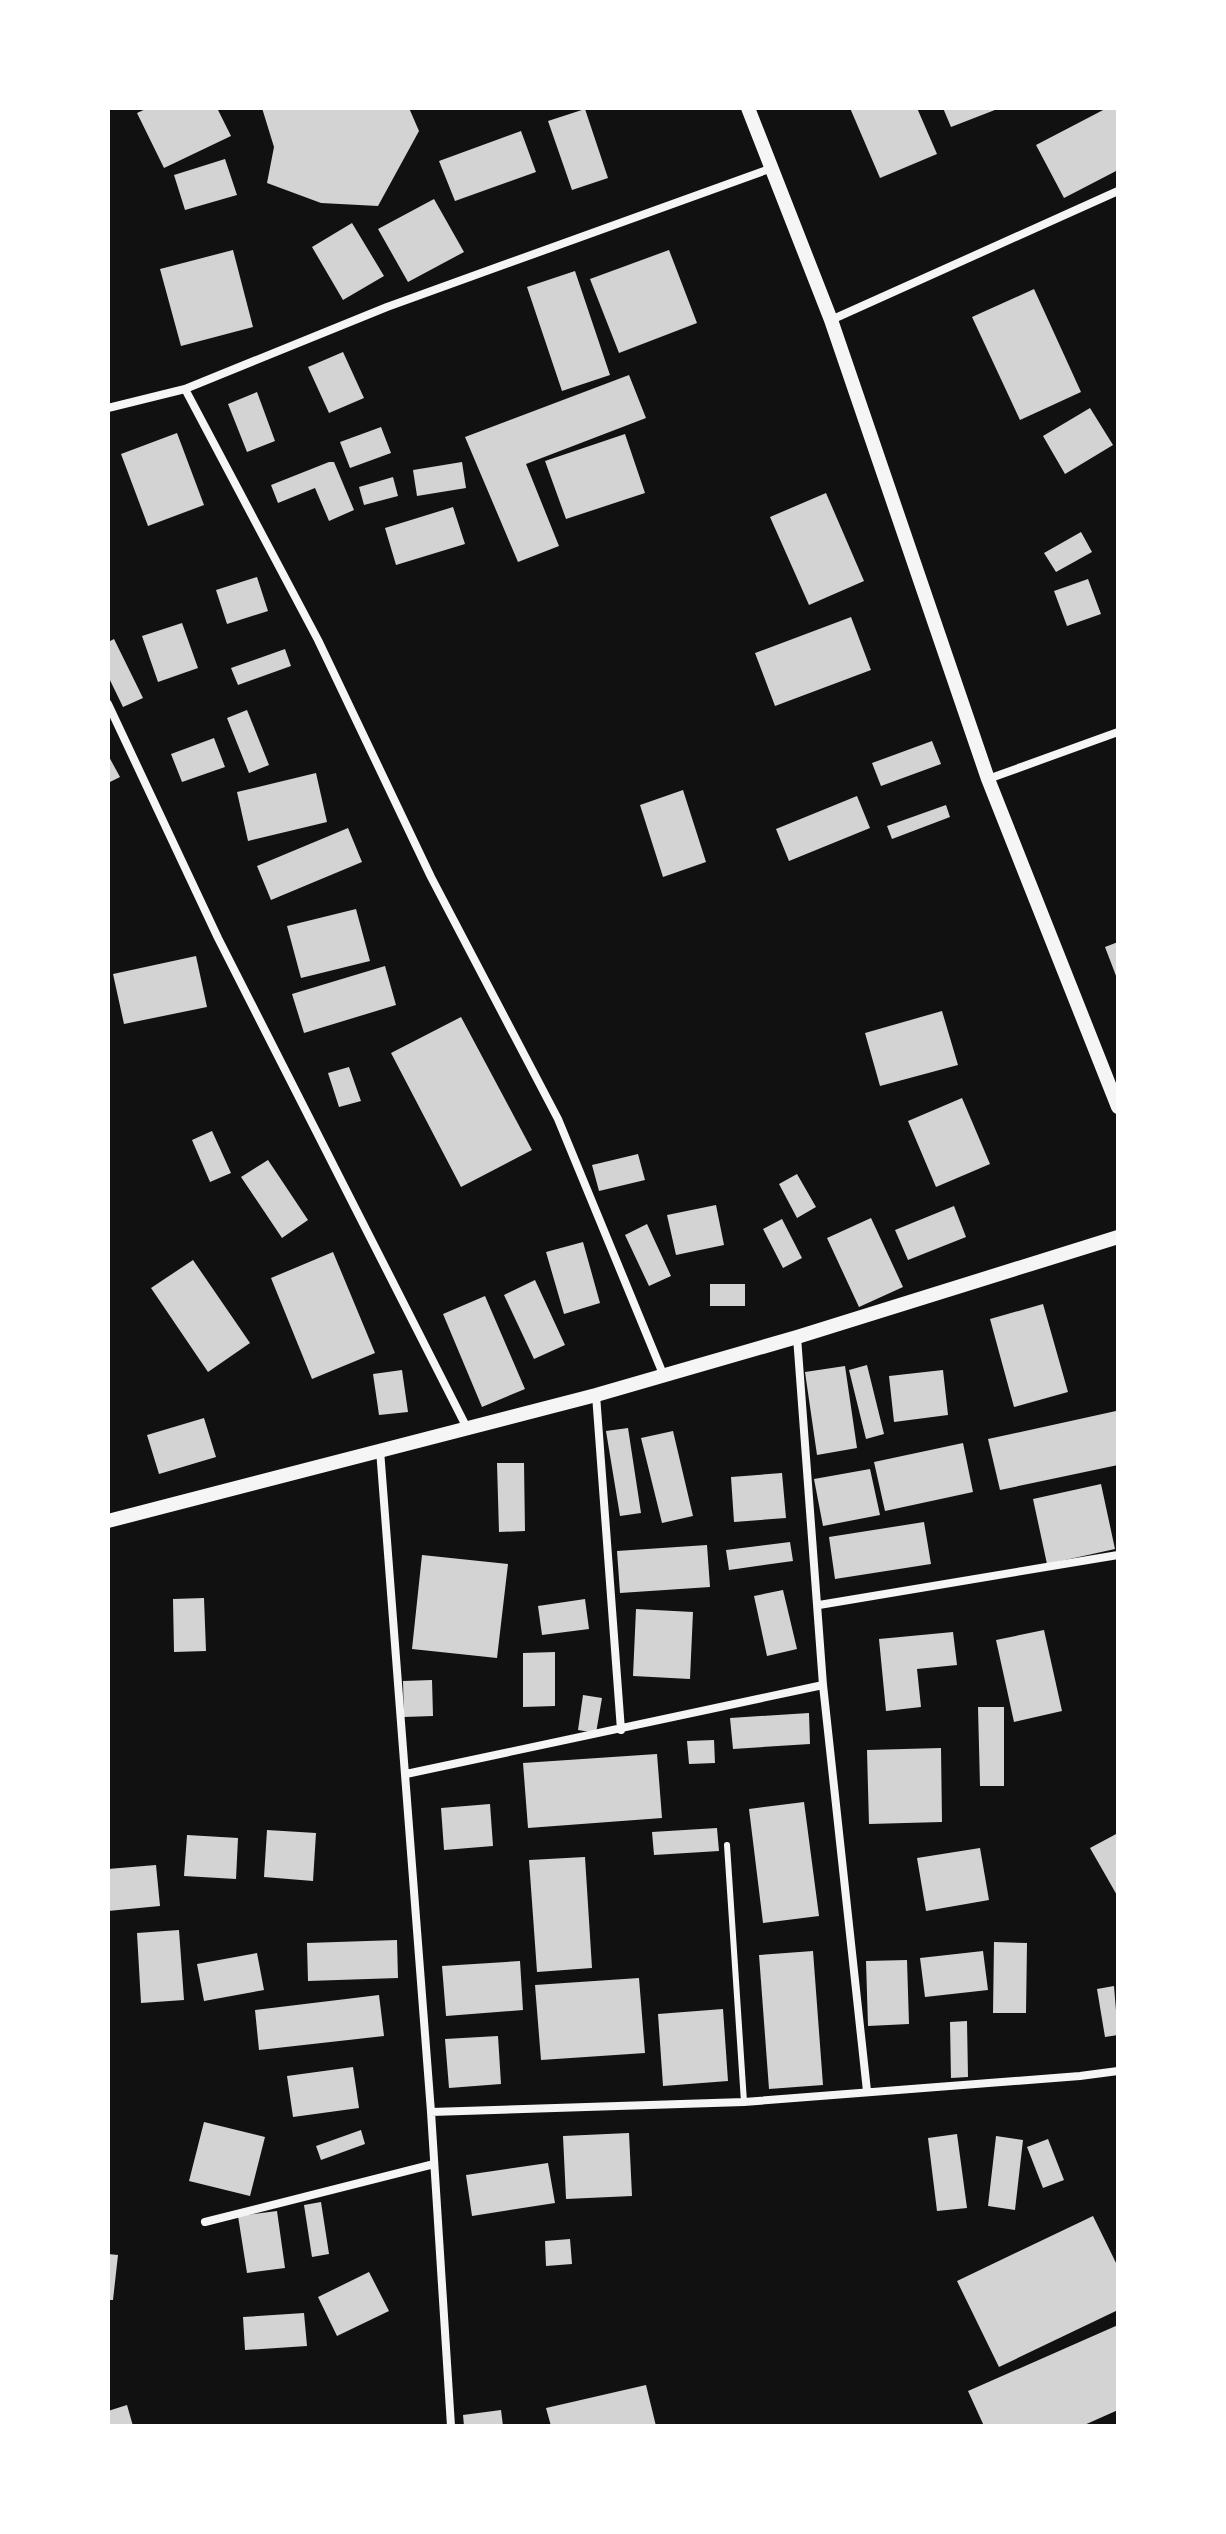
<svg xmlns="http://www.w3.org/2000/svg" width="1226" height="2534" font-family="Roboto,sans-serif">
<style>
.building{fill:#d3d3d3}
.lines{fill:none;stroke-linecap:round;stroke-linejoin:round}
.service{stroke:#f5f5f5;stroke-width:6}
.minor{stroke:#f5f5f5;stroke-width:8}
.tertiary{stroke:#f5f5f5;stroke-width:14}
</style>
<rect width="100%" height="100%" fill="#111"/>
<!-- building -->
<path class="building" d="M148,108H217L231,136L164,168L137,113Z
M262,108H409L419,131L378,206L321,203L267,183L274,147Z
M850,108H917L937,154L880,178Z
M943,108H1000L951,127Z
M1107,108H1118V170L1064,198L1036,145Z
M585,109L608,178L572,190L548,121Z
M521,131L536,172L455,201L439,161Z
M225,159L237,195L185,210L174,175Z
M434,199L464,252L408,282L378,229Z
M352,223L384,276L343,300L312,247Z
M233,250L253,327L181,346L160,269Z
M669,250L697,323L619,353L590,279Z
M575,271L610,375L562,391L527,287Z
M1034,289L1081,392L1020,420L972,317Z
M343,352L364,398L329,413L308,367Z
M629,375L646,418L526,464L559,546L518,562L465,437Z
M257,392L275,441L247,452L228,404Z
M1090,408L1113,445L1065,474L1043,436Z
M381,427L391,453L350,468L340,442Z
M177,433L204,505L148,526L121,454Z
M625,434L645,493L566,519L545,461Z
M329,462H334L354,510L329,521L315,488L278,503L271,485Z
M462,462L466,488L417,496L413,470Z
M393,477L398,496L364,505L359,487Z
M826,493L864,581L809,605L770,517Z
M453,507L465,544L396,565L385,528Z
M1081,532L1092,552L1056,572L1044,553Z
M257,577L268,611L227,624L216,590Z
M1088,579L1101,614L1067,626L1054,591Z
M851,617L871,670L775,706L755,653Z
M182,623L198,668L158,682L142,636Z
M114,639L143,698L123,707L108,676V642Z
M285,649L291,666L238,685L231,668Z
M247,710L269,765L249,773L227,718Z
M214,738L225,767L182,782L171,754Z
M932,741L941,764L881,786L872,763Z
M108,755L120,777L108,783Z
M316,773L327,822L248,841L237,792Z
M683,790L706,862L663,877L640,805Z
M857,796L870,828L789,861L776,829Z
M946,805L950,817L892,839L887,826Z
M348,828L362,862L271,900L257,866Z
M356,909L370,961L301,978L287,926Z
M1118,942V981L1105,947Z
M196,956L207,1007L124,1024L113,974Z
M385,966L396,1005L304,1033L292,994Z
M942,1011L958,1065L880,1086L865,1033Z
M461,1017L532,1150L461,1187L391,1053Z
M349,1067L361,1101L339,1107L328,1073Z
M962,1098L990,1164L936,1187L908,1121Z
M212,1131L231,1173L210,1182L192,1140Z
M638,1154L645,1180L599,1191L592,1165Z
M268,1160L308,1220L282,1238L241,1177Z
M797,1174L816,1207L797,1218L779,1184Z
M716,1205L724,1245L676,1255L667,1215Z
M954,1206L966,1237L908,1260L895,1230Z
M871,1218L903,1287L859,1307L827,1238Z
M782,1219L802,1258L783,1268L763,1229Z
M647,1224L671,1276L649,1286L625,1235Z
M583,1242L600,1303L564,1314L546,1252Z
M333,1252L375,1353L312,1379L271,1278Z
M193,1260L250,1343L208,1372L151,1288Z
M535,1280L565,1345L534,1359L504,1295Z
M710,1284H745V1306H710Z
M485,1296L525,1389L482,1407L443,1314Z
M1043,1304L1068,1392L1014,1407L990,1319Z
M867,1365L884,1434L866,1439L849,1370Z
M845,1366L857,1448L817,1455L805,1372Z
M402,1370L408,1412L379,1415L373,1374Z
M943,1370L948,1415L894,1422L889,1376Z
M1116,1411L1118,1465L1000,1490L988,1439Z
M204,1418L216,1457L159,1474L147,1435Z
M628,1428L641,1513L620,1516L606,1431Z
M673,1431L693,1516L662,1523L641,1438Z
M963,1443L973,1492L885,1511L874,1462Z
M497,1463H524L525,1531L499,1532Z
M870,1469L880,1515L823,1526L814,1479Z
M782,1473L786,1518L734,1522L731,1477Z
M1101,1484L1115,1549L1047,1564L1033,1499Z
M924,1522L931,1564L835,1579L829,1537Z
M790,1542L793,1561L729,1570L726,1550Z
M707,1545L710,1587L620,1593L617,1551Z
M422,1555L508,1564L497,1658L412,1649Z
M783,1590L797,1649L767,1656L754,1596Z
M204,1598L206,1651L174,1652L173,1599Z
M585,1599L589,1629L542,1635L538,1606Z
M636,1609L693,1612L690,1679L633,1676Z
M1044,1630L1062,1711L1014,1722L996,1640Z
M953,1632L957,1665L917,1669L921,1707L886,1711L879,1639Z
M555,1652V1706L523,1707V1653Z
M432,1680L433,1716L404,1717L403,1681Z
M583,1695L602,1698L596,1733L578,1730Z
M978,1707H1004V1786H980Z
M809,1713L810,1744L733,1749L730,1718Z
M714,1740L715,1763L689,1764L687,1741Z
M941,1748L942,1822L869,1824L867,1750Z
M657,1754L662,1818L528,1828L523,1763Z
M804,1802L819,1916L763,1923L749,1809Z
M490,1804L493,1846L444,1850L441,1808Z
M717,1828L719,1851L654,1855L652,1832Z
M267,1830L316,1833L313,1881L264,1877Z
M1118,1833V1897L1090,1848Z
M187,1835L238,1838L236,1879L184,1876Z
M980,1848L989,1900L926,1911L917,1858Z
M585,1857L592,1968L537,1972L529,1860Z
M156,1865L160,1906L108,1911V1869Z
M179,1930L184,2000L141,2003L137,1933Z
M397,1940L398,1978L308,1981L307,1943Z
M994,1942L1027,1943L1026,2013H993Z
M813,1951L823,2085L769,2089L759,1955Z
M983,1951L988,1990L925,1997L920,1958Z
M257,1953L264,1990L204,2001L197,1964Z
M907,1960L909,2024L868,2026L866,1961Z
M520,1961L523,2010L446,2016L442,1966Z
M639,1978L645,2053L541,2060L535,1985Z
M1114,1986L1118,2035L1105,2037L1097,1989Z
M379,1995L384,2036L259,2050L255,2010Z
M723,2009L728,2081L663,2086L658,2014Z
M967,2021L968,2077L951,2078L950,2022Z
M498,2036L501,2084L449,2088L445,2039Z
M353,2067L359,2108L293,2117L287,2076Z
M204,2122L265,2137L250,2196L189,2181Z
M361,2130L365,2144L321,2160L316,2146Z
M629,2133L632,2196L566,2199L563,2136Z
M957,2134L967,2208L937,2211L928,2138Z
M996,2136L1023,2140L1015,2210L988,2206Z
M1048,2139L1064,2180L1043,2188L1027,2147Z
M548,2163L555,2203L472,2216L466,2175Z
M321,2202L329,2254L312,2257L304,2205Z
M277,2211L285,2268L247,2273L238,2216Z
M1093,2216L1118,2267V2310L999,2367L957,2281Z
M570,2239L572,2264L546,2266L545,2241Z
M108,2254L118,2255L113,2300H108Z
M369,2272L389,2311L337,2336L318,2297Z
M304,2313L307,2346L245,2350L243,2317Z
M1118,2325V2410L1082,2426H984L968,2391Z
M646,2385L656,2426H551L546,2408Z
M127,2405L133,2426H108V2411Z
M501,2410L503,2426H464L463,2415Z"/>
<g class="lines">
<!-- service -->
<path class="service" d="M727,1845L744,2102"/>
<!-- minor -->
<path class="minor" d="M831,320L1118,191
M185,389L318,640L431,877L558,1119L663,1374
M108,408L185,389L387,307L772,168
M108,704L218,938L467,1428
M988,779L1118,732
M797,1337L823,1685L867,2091
M596,1395L621,1730
M380,1450L431,2112L451,2426
M819,1605L1118,1555
M406,1774L823,1685
M431,2112L744,2102L1080,2076L1118,2071
M205,2222L434,2164"/>
<!-- tertiary -->
<path class="tertiary" d="M748,108L831,320L988,779L1118,1107
M108,1521L596,1395L797,1337L1118,1237"/>
</g>
<!-- border -->
<rect width="1226" height="2534" fill="none" stroke="#ffffff" stroke-width="220"/>
</svg>
